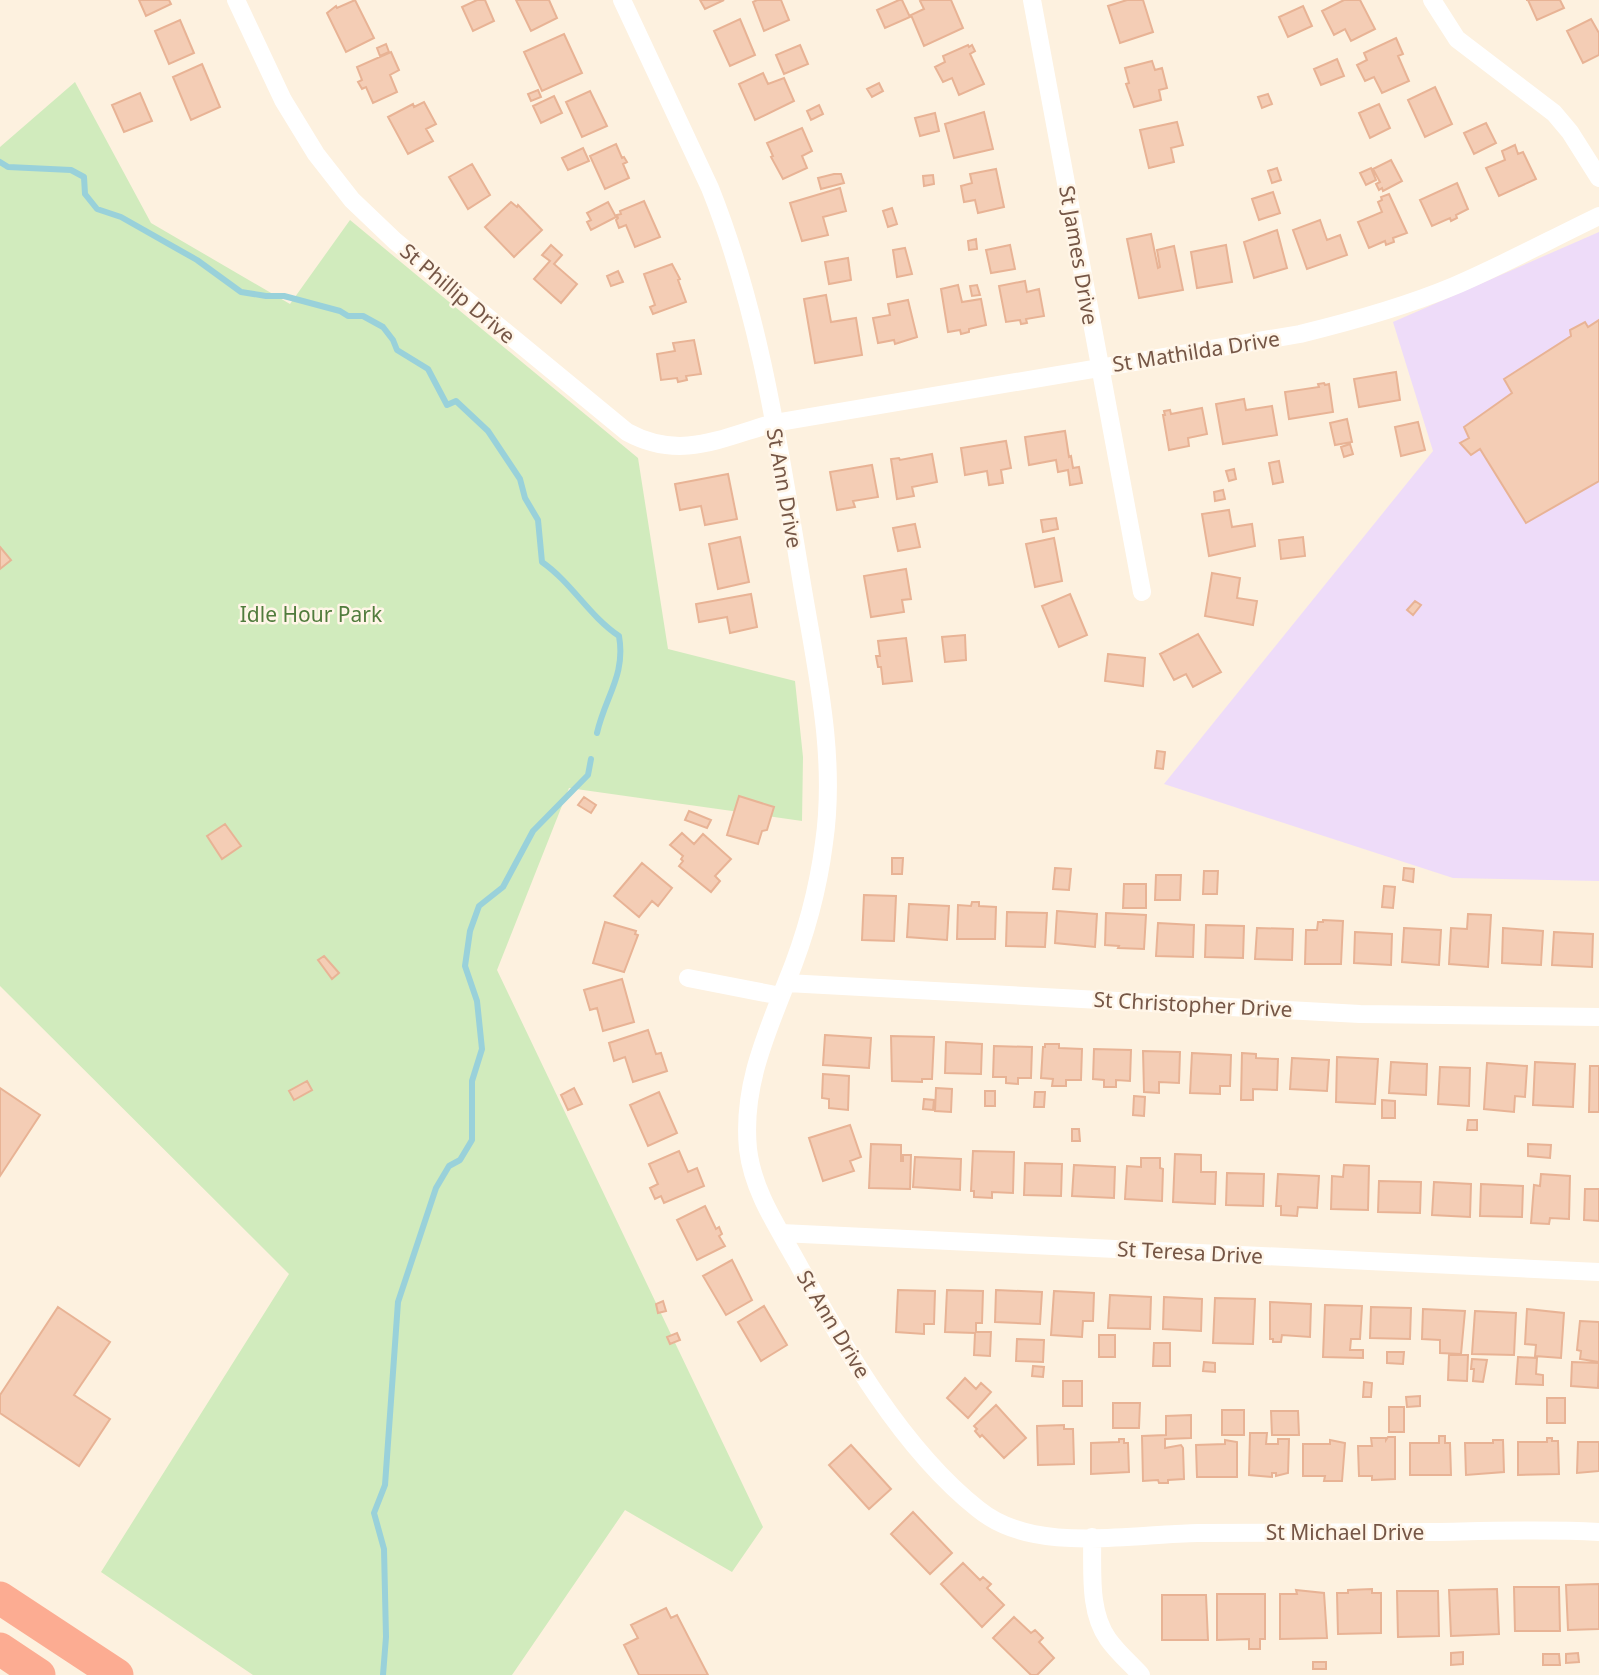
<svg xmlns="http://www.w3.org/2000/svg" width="1599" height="1675" font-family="'Noto Sans',sans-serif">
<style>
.education{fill:#eedcf9}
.green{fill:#d1ebbd}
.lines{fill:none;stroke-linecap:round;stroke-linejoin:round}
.stream{stroke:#99d1da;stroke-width:6}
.building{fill:#f4cdb5;stroke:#e8b395;stroke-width:2}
.street{stroke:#fff;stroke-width:18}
.highway{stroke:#fcac92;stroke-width:33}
.labels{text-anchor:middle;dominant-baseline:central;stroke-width:5;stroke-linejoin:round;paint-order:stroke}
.street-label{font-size:21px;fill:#755646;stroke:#fff5e7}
.park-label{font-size:21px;fill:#517c3d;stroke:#fff5e7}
</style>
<rect width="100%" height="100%" fill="#fdf1df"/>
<!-- education -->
<path class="education" d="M1599,232V881L1453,878L1164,784L1433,451L1393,322Z"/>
<!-- green -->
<path class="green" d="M75,82L151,223L290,304L350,220L638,458L668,649L795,681L803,757L802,821L569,788L497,970L763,1527L732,1572L625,1510L512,1675H253L101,1572L289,1274L0,986V147Z"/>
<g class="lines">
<!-- stream -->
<path class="stream" d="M0,162L8,167L71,170L84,177L85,194L97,209L121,217L197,260L241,292L266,296H284L340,311L348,316H363L383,327L393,340L397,350L428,369L447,405L456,401L488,431L520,479L525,498L538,520L542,562C572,583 589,616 619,636C626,675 605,697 597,733
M383,1675L386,1637L384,1549L374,1513L385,1485L398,1302L436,1188L449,1166L460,1160L472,1140V1081L482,1049L477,1001L465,966L470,931L479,906L503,887L533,831L588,775L591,759"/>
</g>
<!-- building -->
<path class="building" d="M139,0H169L171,4L146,16Z
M355,0L374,38L346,52L327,13L336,6L337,8Z
M477,0H485L494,21L473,31L462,7Z
M516,0H549L557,18L531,31Z
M700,0H724L705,9Z
M757,0H781L789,20L764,31L753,2Z
M899,0H902L910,17L885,28L877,10Z
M922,0H951L963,28L924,46L911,15L924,9L920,1Z
M1127,0H1143L1153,32L1120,43L1108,6Z
M1344,0H1360L1375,29L1351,41L1345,29L1334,35L1322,11Z
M1526,0H1560L1564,8L1537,20L1528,0Z
M1303,6L1312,26L1288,37L1279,17Z
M740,19L755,55L730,66L714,31Z
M1591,19L1599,33V55L1583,63L1567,31Z
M180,20L194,53L169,64L155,31Z
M564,34L582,73L542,91L524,52Z
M1396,38L1403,54L1398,56L1409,81L1382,93L1374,77L1365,81L1357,65L1367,60L1364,53Z
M386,44L389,52L380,56L377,48Z
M800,45L808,64L784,74L776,55Z
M968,45L969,47L972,45L975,51L970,54L984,84L959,95L952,78L943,82L935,67L945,62L943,56Z
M391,52L399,70L390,75L397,92L373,103L366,87L362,89L358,82L362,80L357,67Z
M1337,59L1344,76L1321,85L1314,69Z
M1152,61L1155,70L1162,68L1167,88L1159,90L1161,100L1134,107L1126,84L1129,83L1125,68Z
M202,64L220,107L191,120L173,77Z
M763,73L768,84L784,78L794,101L755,120L739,84Z
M879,83L883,91L872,97L867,89Z
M1435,87L1452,124L1425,137L1408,100Z
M538,90L541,97L531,101L528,94Z
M590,91L607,126L582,137L566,102Z
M140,93L152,121L124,132L112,105Z
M1268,94L1272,104L1262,108L1258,97Z
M554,96L562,113L541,123L533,106Z
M424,102L436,124L426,129L433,141L408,154L388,117L413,104L414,107Z
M1379,104L1390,128L1370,138L1359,113Z
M819,105L823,114L811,120L807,111Z
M984,112L993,149L954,158L945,124Z
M935,113L939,131L920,136L915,118Z
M1177,122L1183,145L1171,148L1174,162L1149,168L1140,130Z
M1486,123L1496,143L1474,154L1464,133Z
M802,128L812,151L802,156L807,168L783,179L771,157L773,156L767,143Z
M616,144L622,158L624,157L627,162L623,164L629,178L605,189L590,156Z
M1515,145L1518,154L1523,152L1536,179L1499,196L1486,168L1505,160L1502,151Z
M583,148L589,161L568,170L562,158Z
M1391,160L1402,181L1383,191L1382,188L1379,190L1376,184L1380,182L1373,169Z
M472,164L490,195L468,209L449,177Z
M1277,168L1281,180L1272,183L1268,171Z
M1371,168L1376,180L1366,185L1360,173Z
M996,169L1004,207L978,213L975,200L964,202L961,186L972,183L970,174Z
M834,174H841L844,183L821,189L818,178Z
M933,175L934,184L924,186L923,176Z
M1457,183L1468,209L1456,215L1457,218L1451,221L1450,218L1432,226L1420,200Z
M840,188L846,211L823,217L828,235L802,241L790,203Z
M1273,192L1280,213L1259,220L1252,199Z
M1389,194L1407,233L1393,238L1394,242L1386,245L1385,241L1369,248L1358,222L1382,212L1378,202L1382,200L1381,197Z
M644,201L660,237L635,247L626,225L619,228L616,220L618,218L617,215L621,214L620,211Z
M511,202L517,207L518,205L542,230L514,257L485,227Z
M608,202L616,217L591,230L587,222L591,220L587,213Z
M892,208L897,224L888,227L883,211Z
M1320,220L1327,240L1340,235L1347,255L1307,269L1293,230Z
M1277,230L1287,268L1254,278L1244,242Z
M1151,234L1158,268L1160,267L1157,250L1174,246L1183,290L1139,298L1127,239Z
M976,239L977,249L969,250L968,241Z
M551,245L562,255L554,264L577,284L561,303L534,279L550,261L542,255Z
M1010,245L1015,269L991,273L986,250Z
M1226,245L1232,282L1197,288L1191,252Z
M905,248L912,274L897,277L893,250Z
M848,258L851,280L829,284L825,262Z
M672,264L680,279L678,280L686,302L653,314L650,307L655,305L644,274Z
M618,271L623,282L611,286L607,276Z
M1025,281L1027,292L1039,289L1044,316L1026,319L1027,323L1021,324L1020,320L1006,322L999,286Z
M958,285L962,302L981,299L986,325L969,329V332L961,334L960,330L948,332L941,289Z
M977,285L980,295L972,296L970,286Z
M826,295L831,322L856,318L862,355L815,363L804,299Z
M908,300L917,337L895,344L894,340L878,343L873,318L890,315L888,304Z
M1599,320V481L1526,523L1480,449L1471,455L1460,443L1469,438L1464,427L1512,393L1504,379L1571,336L1570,330L1585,322L1588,327Z
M694,340L701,374L686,376L687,380L678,382L677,378L661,380L657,354L675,351L673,343Z
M1396,372L1400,400L1359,407L1354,379Z
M1324,383L1325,385L1329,384L1333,412L1289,419L1285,392L1319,387L1318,384Z
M1244,399L1246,410L1272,406L1277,435L1223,444L1216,404Z
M1202,408L1207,434L1188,438L1189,446L1169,450L1163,415H1165L1164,411L1170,410L1171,414Z
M1347,419L1352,442L1335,445L1330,423Z
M1418,422L1425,450L1401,456L1395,427Z
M1065,431L1069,457L1071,456L1073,468L1079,467L1082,483L1070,485L1068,470L1058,472L1056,460L1029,465L1025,437Z
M1006,441L1011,468L1001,470L1003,483L989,485L987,471L965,475L961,448Z
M1350,444L1353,454L1344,457L1341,447Z
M932,454L937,482L912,487L914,496L897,499L891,459L899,458L900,460Z
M1279,461L1283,482L1273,484L1269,463Z
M872,465L878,497L853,501L855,507L837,510L830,472Z
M1234,469L1236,479L1229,481L1226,471Z
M728,474L737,519L705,525L701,506L680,510L675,484Z
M1223,490L1225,499L1215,501L1214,492Z
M1229,510L1232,527L1252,524L1255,546L1209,556L1202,514Z
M1056,518L1058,529L1043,532L1041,520Z
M915,524L920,547L898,551L893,528Z
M740,537L749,582L718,589L709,544Z
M1303,537L1305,556L1281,559L1279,540Z
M1054,538L1062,581L1035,587L1026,544Z
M0,547L11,560L0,569Z
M906,569L911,599L902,600L904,612L871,617L864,576Z
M1212,573L1240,578L1237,598L1257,601L1253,625L1205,616Z
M751,594L757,627L730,633L727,617L699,622L696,604Z
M1070,594L1087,635L1059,647L1042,606Z
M1415,601L1421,605L1413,615L1407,610Z
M1198,634L1221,672L1193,687L1186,674L1174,680L1160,654Z
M965,635L966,660L945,662L942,637Z
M906,638L912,681L883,684L881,667H878L876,656H880L878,641Z
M1108,654L1145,658L1143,686L1105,681Z
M1157,751L1165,752L1163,769L1155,768Z
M739,796L774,807L767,830L762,831L758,844L727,835Z
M584,797L596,805L591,813L578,805Z
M689,811L711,820L707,828L685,820Z
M225,824L241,846L222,859L207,836Z
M682,833L694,844L703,834L731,859L715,876L720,881L711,892L679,866L683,861L681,859L683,856L670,845Z
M892,858H903L902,874H892Z
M642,863L672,888L658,906L652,901L639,917L614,896Z
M1055,868L1071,869L1069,890L1053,889Z
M1404,868L1414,869L1413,882L1403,880Z
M1204,871H1218L1217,894H1203Z
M1156,875H1181L1180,900H1155Z
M1124,884H1146V908H1123Z
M1384,886L1395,887L1393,908L1382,907Z
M864,895L896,896L894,941L862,940Z
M972,902H979V906L996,907L995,939H957L958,905L971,906Z
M909,904L949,906L947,940L907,937Z
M1057,911L1097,914L1095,947L1055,943Z
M1007,912L1047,913L1045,947L1006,946Z
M1106,913L1146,915L1144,949L1118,948L1119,946L1105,945Z
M1468,914L1491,915L1488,967L1449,964L1451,928L1467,929Z
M1323,920L1343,921L1341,964H1305L1306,930H1317L1318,922H1323Z
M605,922L636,931L635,934L638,935L624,972L593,963Z
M1158,923L1194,925L1193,957L1156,956Z
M1206,925L1244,926L1243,958L1205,957Z
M1257,928L1293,929L1292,960L1255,959Z
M1404,928L1441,930L1439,965L1402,962Z
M1503,928L1543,931L1541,965L1502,963Z
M1355,932L1392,934L1391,965L1354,963Z
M1554,932L1593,934L1592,967L1552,965Z
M324,956L339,973L332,979L318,960Z
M622,979L634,1022L603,1031L597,1008L590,1010L584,990Z
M648,1030L656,1054L661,1053L667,1071L633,1082L625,1057L614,1061L609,1043Z
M825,1035L871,1038L869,1068L823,1065Z
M891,1036L934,1037L932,1079H922V1082L892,1081Z
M946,1042L982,1044L981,1074L945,1073Z
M1045,1044H1059V1048L1082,1049L1081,1080H1066V1086H1052L1053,1079L1041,1078L1043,1047H1045Z
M994,1046L1032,1047L1031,1078H1018V1084L1006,1083V1077H993Z
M1094,1049L1131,1050L1130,1081L1116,1080V1087H1104V1080L1093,1079Z
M1143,1051L1180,1052L1179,1083L1159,1082V1093L1144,1092Z
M1192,1053L1231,1055L1230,1086H1220V1094L1190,1093Z
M1242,1053L1256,1054V1058L1278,1059L1277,1090L1253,1089V1100H1241Z
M1337,1057L1378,1059L1375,1104L1336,1102Z
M1292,1058L1329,1060L1327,1091L1290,1089Z
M1391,1062L1427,1064L1426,1095L1389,1093Z
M1535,1062L1575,1064L1573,1107L1533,1105Z
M1487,1063L1527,1066L1525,1097L1515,1096L1514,1112L1484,1109Z
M1590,1066H1599V1112H1589Z
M1440,1067L1470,1068L1469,1106L1438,1104Z
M823,1074L849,1076L848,1110L829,1108V1099L822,1098Z
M307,1081L312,1090L294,1100L289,1091Z
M0,1088L40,1115L0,1176Z
M574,1088L582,1104L568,1110L561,1095Z
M936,1088L952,1089L951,1112L935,1111Z
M985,1091H995V1106H985Z
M659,1092L677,1133L648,1146L630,1105Z
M1035,1092H1045L1044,1107H1034Z
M1134,1096L1145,1097L1144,1116L1133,1115Z
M924,1099L934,1100L933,1110L923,1109Z
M1382,1100L1395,1101V1118H1382Z
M1468,1120H1477V1130H1467Z
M850,1125L861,1157L850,1161L854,1171L823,1181L809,1138Z
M1072,1129H1079L1080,1141H1072Z
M871,1144L901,1145V1161H903V1155H911L910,1189L869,1188Z
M1528,1144L1551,1145L1550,1158L1528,1156Z
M679,1151L688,1172L697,1168L704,1186L664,1203L661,1196L655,1199L650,1188L658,1184L649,1164Z
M973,1151L1014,1152L1013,1193L992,1192V1198L974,1197V1191H971Z
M1175,1154L1201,1155V1172H1216L1215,1204L1173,1202Z
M915,1157L961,1159L960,1190L913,1187Z
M1141,1158H1160V1168L1163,1169L1162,1201L1125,1199L1127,1166L1141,1167Z
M1025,1163L1062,1164L1061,1196L1024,1195Z
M1074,1165L1115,1167L1114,1198L1072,1196Z
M1344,1165L1369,1166L1368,1210L1331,1209L1332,1176L1343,1177Z
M1227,1173L1264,1174L1263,1206L1226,1205Z
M1278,1174L1319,1176L1317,1208L1298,1207L1297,1216L1281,1215V1206H1276Z
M1541,1174L1570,1176L1569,1219L1550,1218L1549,1224L1531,1223L1534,1185L1540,1186Z
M1379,1181L1421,1182L1420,1213L1378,1212Z
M1434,1182L1471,1184L1470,1217L1432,1215Z
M1481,1184L1523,1186L1522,1217L1480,1216Z
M1585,1189H1599V1221L1584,1220Z
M705,1206L716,1229L719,1227L722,1234L719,1236L725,1246L697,1260L677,1220Z
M732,1260L752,1300L726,1315L703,1276Z
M898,1290L935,1291L934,1324H924V1334L896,1332Z
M947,1290L983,1291L982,1323H976V1332H991L990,1356L974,1355L975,1333L945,1332Z
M996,1290L1042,1292L1040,1324L995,1322Z
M1054,1291L1094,1293L1093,1321H1083L1082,1337L1051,1335Z
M1110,1295L1151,1297L1150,1329L1108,1328Z
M1164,1297L1202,1299L1201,1331L1163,1329Z
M1215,1298L1255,1299L1253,1344L1213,1343Z
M663,1301L666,1311L658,1313L656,1304Z
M1270,1302L1311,1304L1310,1337L1282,1335L1281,1342H1273V1339H1270Z
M1325,1305L1362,1306L1360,1339H1351L1350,1350H1363V1358L1323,1357Z
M764,1306L787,1345L761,1361L738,1322Z
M58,1307L110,1342L74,1395L110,1419L79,1466L0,1413V1395Z
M1371,1307L1411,1308L1410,1339L1370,1338Z
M1423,1309L1465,1311L1461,1354L1440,1353V1340L1422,1339Z
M1527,1309L1564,1313L1561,1358L1535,1356L1536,1345L1525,1344Z
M1475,1311L1516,1313L1514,1355L1472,1354Z
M1580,1321L1599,1322V1362L1580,1359L1581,1351L1577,1350Z
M677,1333L680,1340L670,1344L667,1337Z
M1099,1335H1115V1357H1099Z
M1017,1339L1044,1340L1043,1362L1016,1361Z
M1154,1343H1170V1366H1153Z
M1387,1352H1404L1403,1364L1387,1363Z
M1449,1355H1468L1467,1381L1448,1380Z
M1518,1357L1537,1358L1536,1374L1543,1375V1385L1516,1384Z
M1472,1359L1487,1360L1483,1382L1473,1381L1474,1369H1471Z
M1204,1362L1215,1363V1372L1203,1371Z
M1572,1362L1599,1363L1598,1388L1571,1386Z
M1033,1366L1044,1367L1043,1377L1032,1376Z
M965,1378L976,1389L981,1383L991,1392L968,1418L947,1398Z
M1063,1381H1082V1406H1063Z
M1364,1382L1372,1383L1371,1397H1363Z
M1420,1396V1406L1407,1407L1406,1397Z
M1547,1398H1565V1423H1547Z
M1113,1403H1140L1139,1428H1113Z
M996,1405L1026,1438L1004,1458L982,1435L980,1437L975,1431L977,1429L974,1426Z
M1389,1407H1404V1432H1389Z
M1222,1410H1244V1435H1222Z
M1271,1411H1298L1299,1435H1272Z
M1191,1415V1438L1165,1439V1448L1181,1445L1183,1448L1184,1479L1168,1480V1483H1159L1158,1480L1143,1481L1142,1436L1166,1435V1416Z
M1064,1425V1429H1073L1074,1464L1038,1465L1037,1426Z
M1250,1433H1267L1266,1444H1278V1439H1289L1288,1473L1276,1476V1473H1272V1477L1249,1475Z
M1439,1436H1445V1443H1450L1451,1475H1410V1443H1439Z
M1388,1437H1395V1479L1372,1480V1476H1359L1358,1446H1372L1371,1438H1386V1440Z
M1547,1438H1552V1441H1558L1559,1474L1518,1475V1442H1547Z
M1119,1439H1124V1443H1128L1129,1472L1091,1474V1443L1119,1442Z
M1225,1440L1237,1442V1477H1197L1196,1445L1225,1444Z
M1330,1440L1345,1443L1342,1481H1324L1325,1476H1303V1444H1330Z
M1493,1440H1503L1504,1472L1466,1475L1465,1443H1493Z
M1578,1442H1599V1471L1577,1473Z
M851,1445L891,1489L869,1509L829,1465Z
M913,1512L952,1553L930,1574L891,1534Z
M963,1563L980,1580L983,1577L991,1584L987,1588L1004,1605L982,1627L941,1584Z
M1599,1584V1629L1568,1630L1566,1585Z
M1514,1587H1559L1560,1631H1515Z
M1372,1589V1593H1381V1633L1338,1634L1337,1593H1348V1590Z
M1497,1589L1499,1634L1451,1636L1449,1590Z
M1296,1590L1324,1593L1327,1638L1280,1639V1594H1297Z
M1397,1591H1438L1439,1636L1398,1637Z
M1217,1594H1265V1639H1260V1649H1249V1639L1217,1640Z
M1162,1595H1206L1208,1640H1162Z
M666,1608L671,1618L677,1615L708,1675H639L624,1645L638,1638L631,1625Z
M1014,1617L1031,1633L1035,1630L1043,1638L1039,1642L1054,1658L1037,1675H1031L993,1638Z
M1463,1652V1664L1451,1665V1653Z
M1578,1653L1579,1662L1566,1663V1654Z
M1543,1654H1559L1560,1665H1543Z
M1313,1662H1326V1669H1313Z"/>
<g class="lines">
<!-- street -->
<path class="street" d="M236,0L283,100L316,154L352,200L395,241L627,432C680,461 721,438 774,423L1300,334C1353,321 1404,307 1454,286C1503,265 1551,239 1599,216
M622,0L710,188C760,313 779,446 801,578C815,664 837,754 824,843C818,890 805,937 787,981C765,1037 742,1088 748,1149C753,1191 777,1226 797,1262C843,1346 902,1449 978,1509C994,1522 1014,1530 1034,1534C1082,1544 1148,1534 1198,1533C1277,1532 1356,1532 1435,1532C1489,1531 1544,1529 1599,1532
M1032,0L1142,592
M1432,0L1457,39L1554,113L1570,132L1599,178
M688,978L781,996
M787,983L1360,1014L1599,1017
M781,1233L1599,1272
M1092,1537C1093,1569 1088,1611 1108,1639C1117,1652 1130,1663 1141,1675"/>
<!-- highway -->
<path class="highway" d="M0,1598L117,1675
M0,1649L39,1675"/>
</g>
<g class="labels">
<!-- street labels -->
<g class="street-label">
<text transform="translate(1079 255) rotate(80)">St James Drive</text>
<text transform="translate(458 293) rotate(40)">St Phillip Drive</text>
<text transform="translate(1196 351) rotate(-9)">St Mathilda Drive</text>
<text transform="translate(785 488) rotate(80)">St Ann Drive</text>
<text transform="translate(1193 1004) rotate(3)">St Christopher Drive</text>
<text transform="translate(1190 1252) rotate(3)">St Teresa Drive</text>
<text transform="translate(834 1324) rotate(59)">St Ann Drive</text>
<text x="1345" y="1532">St Michael Drive</text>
</g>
<!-- park labels -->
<g class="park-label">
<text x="311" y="614">Idle Hour Park</text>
</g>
</g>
</svg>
